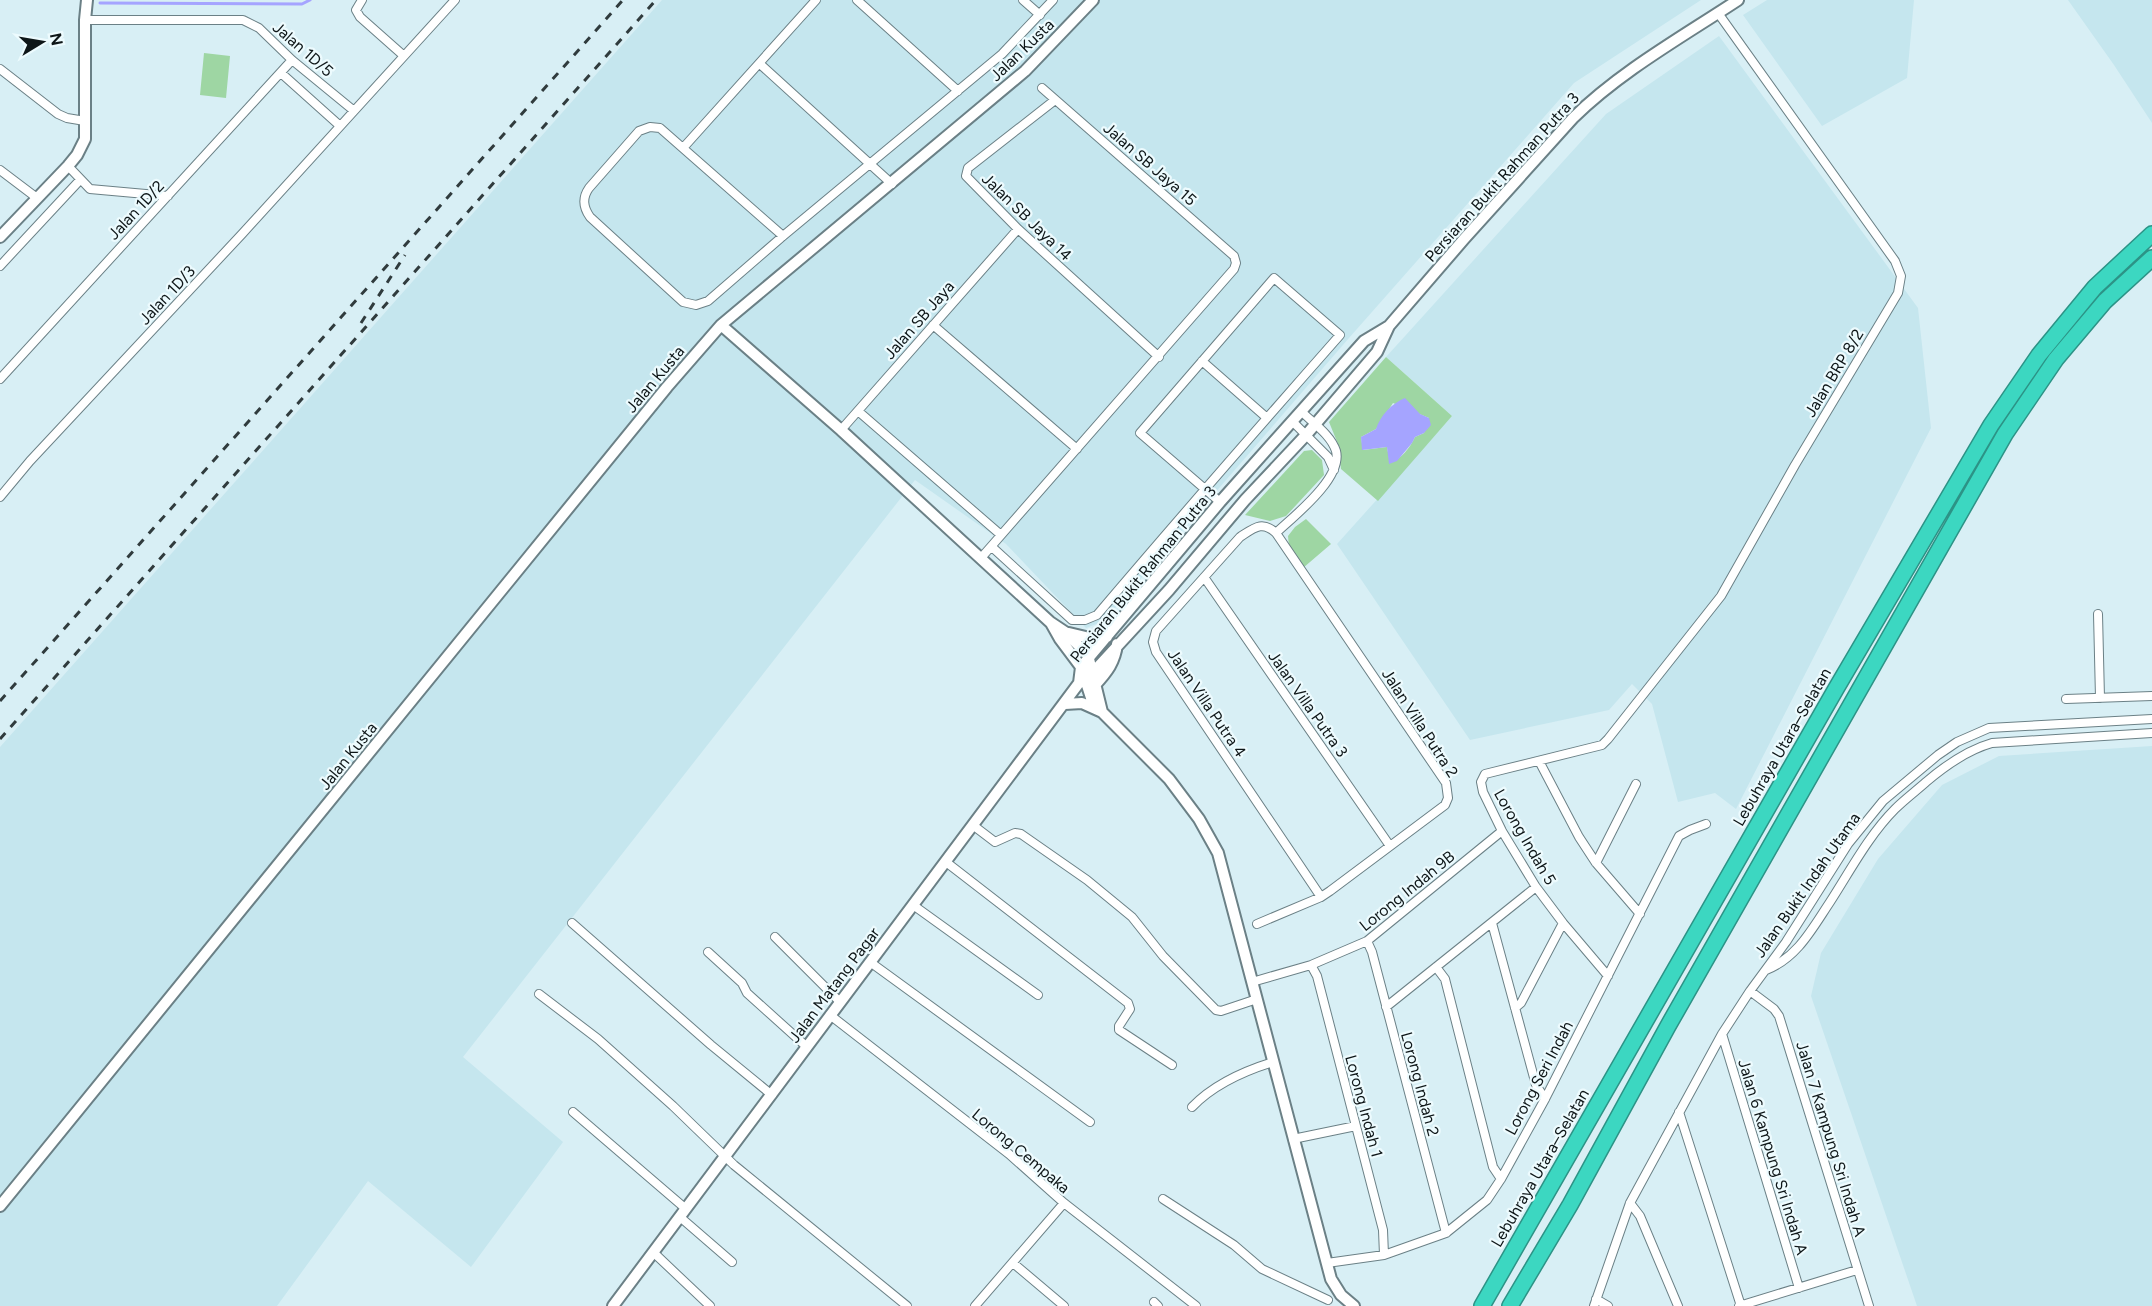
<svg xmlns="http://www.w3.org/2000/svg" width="2152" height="1306" font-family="Figtree,sans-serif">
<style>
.built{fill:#c5e6ee}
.green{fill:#9ed6a3;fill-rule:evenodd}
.water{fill:#a5a4ff}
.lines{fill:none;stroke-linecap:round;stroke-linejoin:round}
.stream{stroke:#a5a4ff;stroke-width:3}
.street-casing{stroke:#6b8086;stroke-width:10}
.secondary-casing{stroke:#6b8086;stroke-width:14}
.highway-casing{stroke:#2c9386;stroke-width:18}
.street{stroke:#fff;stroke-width:8}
.secondary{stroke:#fff;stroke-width:10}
.highway{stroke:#3cd7c1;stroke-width:15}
.rail{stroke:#303b3d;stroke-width:3;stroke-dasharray:8 8;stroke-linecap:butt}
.labels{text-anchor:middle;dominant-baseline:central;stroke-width:4.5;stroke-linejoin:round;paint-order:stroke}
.street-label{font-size:16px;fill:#0e1618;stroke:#edfbfe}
</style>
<rect width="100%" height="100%" fill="#d8eff5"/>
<!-- built -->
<path class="built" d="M662,0H1701L1574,83L1349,338L1104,621L1086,628L1006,544L915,480L463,1057L563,1142L471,1267L368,1181L277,1306H0V747Z
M1767,0H1914L1907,78L1822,126L1743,15Z
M2068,0H2152V123L2114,65Z
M1719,36L1918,308L1931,428L1736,809L1715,793L1678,802L1652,704L1632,684L1609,710L1470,740L1337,544L1452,416L1386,357L1606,114Z
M2152,746V1306H1917L1811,996L1821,953L1878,859L1942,785L1999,756Z"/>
<!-- green -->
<path class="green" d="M204,53L230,56L226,98L200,95Z
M1386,357L1452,416L1378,501L1341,469L1338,444L1329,422ZM1393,403L1429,418L1424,433L1415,437C1410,448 1401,459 1390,463L1387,447L1363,450L1361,437L1376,429Z
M1312,450L1322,460L1324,475L1286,516L1270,521L1245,515L1304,451Z
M1306,519L1331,544L1303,568L1289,547L1288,536L1295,527Z"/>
<!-- water -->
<path class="water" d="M1405,398L1420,414L1429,418L1431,425L1424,433L1415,437L1412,443L1397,461L1389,464L1387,447L1362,450L1361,437L1376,429C1380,416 1392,403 1405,398Z"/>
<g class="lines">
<!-- stream -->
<path class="stream" d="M100,3L302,4L310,0"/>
<!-- street casing -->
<g class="street-casing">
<path id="street" d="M362,0L356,10L360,17L404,56
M857,0L958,91
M1023,0L1040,15
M85,20H243L259,28L292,60L353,110
M760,64L892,184
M0,69L58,114L67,118L85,121
M281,73L339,125
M1055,100L968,168L966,176L1018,229L1159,357
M683,148L816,0
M68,166L90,189L168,196
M0,170L37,198
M783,236L660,128L650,127L639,131L589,188C582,198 583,207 590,217L683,302L696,305L708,301L783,236L1002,54L1053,0
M0,266L80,180
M933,325L1077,449
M1202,361L1267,418
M0,379L292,60
M858,411L1001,535
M1293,422L1328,457L1334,470
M841,430L1018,229
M0,497L30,461L242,234L455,0
M1276,533C1294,516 1343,478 1336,451C1331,435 1313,423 1302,412
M992,547L1072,620H1085L1097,615C1177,521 1258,428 1340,335L1274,278L1140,433L1220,502
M981,558L1234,269L1236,263L1234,256L1042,88
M1204,577L1390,846
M2098,614L2100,698
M2066,699L2152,696
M1539,761L1579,837L1596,863L1640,914
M974,826L995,842L1015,833L1021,834L1087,880L1132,917L1163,956L1216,1010L1221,1011L1257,999
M946,862L1128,1003L1130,1009L1119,1026V1030L1172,1065
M1596,863L1636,784
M913,905L1038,995
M572,923L711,1045L772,1095
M1492,923L1536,1085L1545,1099
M1257,924L1321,897L1330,891L1445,805L1448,798L1446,783L1276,533C1262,520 1254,528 1240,537L1156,631L1153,642L1156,652L1321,897
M775,937L840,1002
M1367,941L1372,952L1446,1233
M708,952L742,983L747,993L807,1047
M870,962L1090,1122
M1311,965L1317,976L1383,1230L1384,1255
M1436,967L1445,979L1493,1167L1501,1179
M1766,970C1797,958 1812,929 1830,902C1850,871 1869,835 1895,809C1905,799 1916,791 1926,782C1946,765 1967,750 1992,743L2152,733
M1608,976L1563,923L1536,887L1502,831L1483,792L1481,782L1485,774L1602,745L1608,739L1721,596L1795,465L1898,293L1901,276L1895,261L1718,13
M1252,982L1311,965L1367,941L1502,831
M1750,991L1774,1009L1779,1016L1869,1306
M539,994L598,1039L673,1106L734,1165L907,1306
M1386,1007L1536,887
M1515,1008L1521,1003L1563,923
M830,1015L1009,1154L1064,1203L1196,1306
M1722,1034L1799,1288
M1192,1107C1213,1085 1244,1071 1273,1062
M573,1112L686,1209
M1679,1112L1741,1306
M1293,1139L1356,1126
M1163,1199L1234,1245L1262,1269L1328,1300
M1630,1203L1640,1216L1678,1306
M680,1217L732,1262
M653,1252L710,1306
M1013,1263L1064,1306
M1327,1263L1384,1255L1446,1233L1487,1200L1501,1179L1545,1099L1679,836L1690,830L1706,824
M1596,1299L1608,1306
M1154,1302L1158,1306
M975,1306L1064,1203
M1594,1306L1630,1203L1722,1034L1750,991L1786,942L1848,844L1883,801L1938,755L1957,742L1989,728L2152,719
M1739,1306L1857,1270"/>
</g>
<!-- secondary casing -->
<g class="secondary-casing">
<path id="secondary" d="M0,237L68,166L77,155L85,139V20L87,0
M721,325L841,430L1050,622L1065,632L1088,655L1102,712
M1051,623L1060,639L1081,667L1094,707
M1069,633L1090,638L1107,637
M1079,683L1086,680L1169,590L1245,500L1306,435L1377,352L1389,326L1464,239L1573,118C1621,71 1682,37 1738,0
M1079,683L1081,667L1220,502L1364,341L1389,326
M1095,685C1107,672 1115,662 1117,644
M1065,704L1082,703L1102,712L1169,779L1199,819L1218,853L1331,1279L1341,1295L1354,1306
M0,1206L667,387L721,325L1025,71L1093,0
M613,1306L1079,683"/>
</g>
<!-- highway casing -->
<g class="highway-casing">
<path id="highway" d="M1482,1306L1837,687L1991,425L2039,355L2095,287L2152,234
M1510,1306L1570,1205L1668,1026L2005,434L2056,359L2105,301L2152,258"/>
</g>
<!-- street -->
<use href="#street" class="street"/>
<!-- secondary -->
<use href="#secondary" class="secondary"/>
<!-- highway -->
<use href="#highway" class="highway"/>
<!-- rail -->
<path class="rail" d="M361,323L405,255
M0,701L623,0
M0,739L656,0"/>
</g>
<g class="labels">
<!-- street labels -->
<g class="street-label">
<text transform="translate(303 49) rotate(41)">Jalan 1D/5</text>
<text transform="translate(1022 50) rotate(-44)">Jalan Kusta</text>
<text transform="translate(1150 164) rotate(41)">Jalan SB Jaya 15</text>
<text transform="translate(1502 177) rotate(-48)">Persiaran Bukit Rahman Putra 3</text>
<text transform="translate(136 210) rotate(-47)">Jalan 1D/2</text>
<text transform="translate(1027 217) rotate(44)">Jalan SB Jaya 14</text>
<text transform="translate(167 295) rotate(-47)">Jalan 1D/3</text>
<text transform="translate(919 320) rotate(-49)">Jalan SB Jaya</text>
<text transform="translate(1834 373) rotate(-59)">Jalan BRP 8/2</text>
<text transform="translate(655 379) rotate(-50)">Jalan Kusta</text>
<text transform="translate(1143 574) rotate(-51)">Persiaran Bukit Rahman Putra 3</text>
<text transform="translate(1207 703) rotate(56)">Jalan Villa Putra 4</text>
<text transform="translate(1308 704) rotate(55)">Jalan Villa Putra 3</text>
<text transform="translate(1420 723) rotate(57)">Jalan Villa Putra 2</text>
<text transform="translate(1782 747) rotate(-60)">Lebuhraya Utara–Selatan</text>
<text transform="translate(348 756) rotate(-51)">Jalan Kusta</text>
<text transform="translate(1525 837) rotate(60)">Lorong Indah 5</text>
<text transform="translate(1807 885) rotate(-55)">Jalan Bukit Indah Utama</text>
<text transform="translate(1407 891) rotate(-39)">Lorong Indah 9B</text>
<text transform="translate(834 985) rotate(-53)">Jalan Matang Pagar</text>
<text transform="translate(1539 1078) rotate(-62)">Lorong Seri Indah</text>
<text transform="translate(1420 1084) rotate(75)">Lorong Indah 2</text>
<text transform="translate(1364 1106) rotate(75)">Lorong Indah 1</text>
<text transform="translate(1831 1139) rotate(73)">Jalan 7 Kampung Sri Indah A</text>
<text transform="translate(1021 1151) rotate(40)">Lorong Cempaka</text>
<text transform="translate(1773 1157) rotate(73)">Jalan 6 Kampung Sri Indah A</text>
<text transform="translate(1540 1168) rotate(-60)">Lebuhraya Utara–Selatan</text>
</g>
</g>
<!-- north arrow -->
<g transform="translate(42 42) rotate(79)" stroke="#edfbfe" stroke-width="4.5" paint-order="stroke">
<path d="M0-4.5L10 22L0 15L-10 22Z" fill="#0e1618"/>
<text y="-9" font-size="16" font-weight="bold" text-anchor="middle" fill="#0e1618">N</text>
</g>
</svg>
